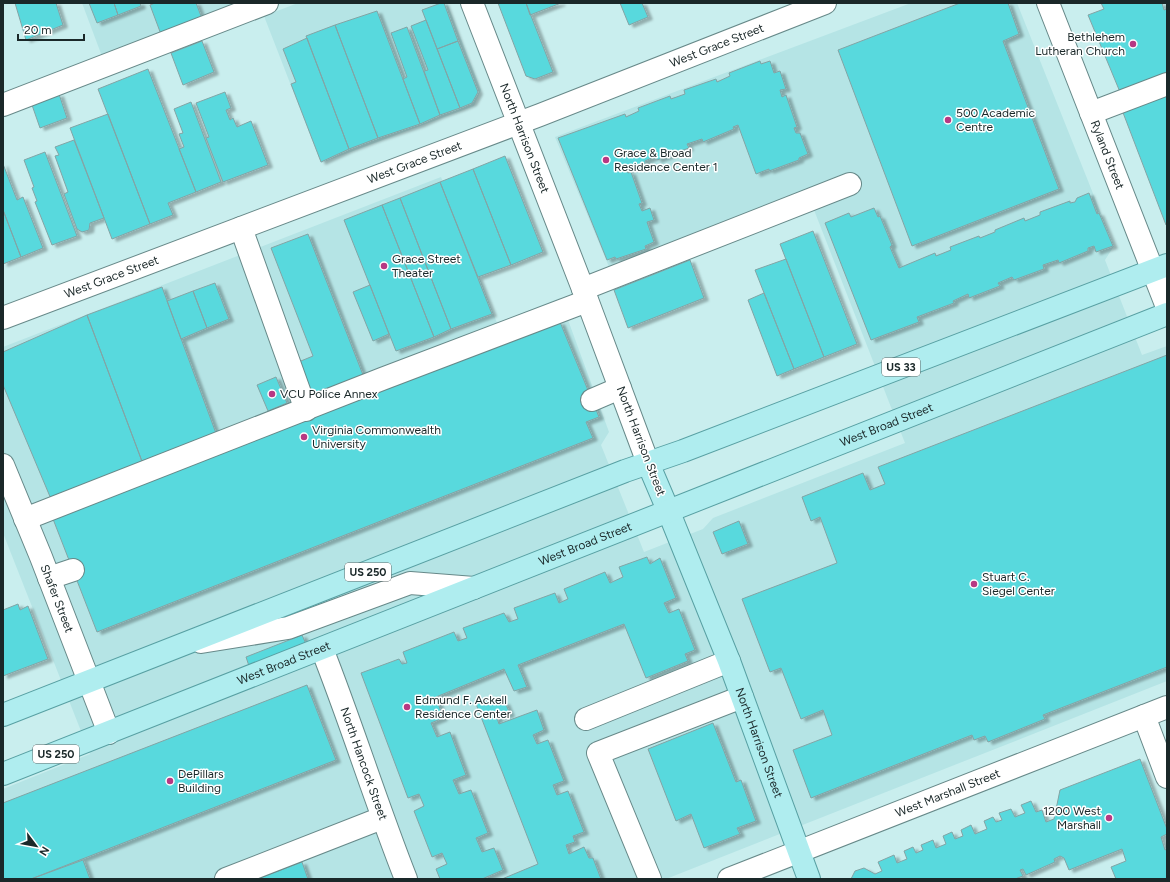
<svg xmlns="http://www.w3.org/2000/svg" width="1170" height="882" font-family="Figtree,sans-serif">
<style>
.built{fill:#b5e4e5}
.building{fill:#59d9dd;stroke:#82a4a5;filter:url(#shadow)}
.lines{fill:none;stroke-linecap:round;stroke-linejoin:round}
.minor-casing{stroke:#678989;stroke-width:24}
.major-casing{stroke:#58a0a3;stroke-width:24}
.minor{stroke:#fff;stroke-width:22}
.major{stroke:#afedef;stroke-width:22}
.poi-dot{fill:#b73883;stroke:#fff;stroke-width:1.5}
.labels{text-anchor:middle;dominant-baseline:central;stroke-width:3;stroke-linejoin:round;paint-order:stroke}
.shield{fill:#fff;stroke:#5f6869;stroke-width:1}
.shield-label{font-size:11px;font-weight:bold;fill:#1a2829}
.poi-label{font-size:12px;fill:#1a2829;stroke:#fff;text-anchor:start}
.street-label{font-size:12px;fill:#1a2829;stroke:#fff}
</style>
<defs>
<filter id="shadow"><feDropShadow dx="4.5" dy="2.5" stdDeviation="1" flood-color="#0004"/></filter>
</defs>
<rect width="100%" height="100%" fill="#c9eeee"/>
<!-- built -->
<path class="built" d="M82,3H248L103,59Z
M298,3H447L481,90L474,106L321,163L264,16Z
M911,3H1017L1114,246L1105,260L1142,355L1167,346V681L666,879H3V789L90,754L3,533V347L441,177L497,323L560,298L609,432L601,445L644,552L703,529L713,518L905,443L807,192L609,267L555,137Z"/>
<!-- building -->
<path class="building" d="M15,3H56L63,25L26,40Z
M89,3H114L118,15L97,23Z
M114,3H140L141,6L118,15Z
M155,3H196L203,21L162,37L150,5Z
M441,3H444L458,41L437,49L422,10Z
M498,3H526L553,72L535,79L526,76Z
M526,3H561L530,15Z
M620,3H642L648,17L629,25Z
M960,3H1008L1019,34L1003,41L1059,189L912,246L838,50Z
M1101,3H1162L1164,10L1167,9V72L1120,92L1088,15L1104,9Z
M377,11L420,124L378,138L335,25Z
M426,20L460,108L440,115L424,71L428,70L411,26Z
M335,25L378,138L349,149L306,36Z
M407,27L440,115L420,124L403,79L407,77L391,33Z
M307,38L349,149L321,162L291,84L296,82L283,49Z
M202,41L214,72L183,85L171,53Z
M458,41L478,92L472,103L460,108L437,49Z
M760,61L761,64L770,61L774,73L780,71L786,89L780,90L782,97L786,95L797,127L794,128L796,133H800L808,154L799,158V160L769,171V169L756,174L738,125L733,127L734,129L703,142L702,139L687,144L689,148L657,160L656,156L645,161V164L627,170L628,173L631,172L642,203L639,204L642,211L650,208L654,220L647,222L654,242L645,246L646,249L616,259L615,257L607,260L558,138L625,114L626,117L639,111L638,108L670,96L671,99L685,94L684,90L716,79L717,82L730,76L729,73Z
M148,69L196,192L168,203L173,215L150,224L98,89Z
M225,92L231,108L226,110L230,120L233,118L237,127L251,121L268,165L223,182L206,138L209,137L196,103Z
M1167,93V225H1166L1122,110Z
M59,94L67,118L40,128L32,105Z
M191,102L221,182L196,192L179,149L184,147L179,134L183,133L174,109Z
M108,114L150,224L112,239L70,128Z
M74,140L104,218L90,223L89,230L82,232L77,229L64,194L68,192L55,156L59,155L55,147Z
M45,152L77,236L52,245L35,202L37,201L32,188L34,187L24,160Z
M505,156L543,252L511,265L473,169Z
M3,164L17,200L23,197L43,248L21,257L3,210Z
M473,169L511,265L478,277L440,182Z
M440,182L492,314L451,329L400,198Z
M1089,193L1097,214L1099,213L1113,246L1096,252L1094,246L1088,248V251L1059,263L1058,260L1043,265L1044,269L1014,280L1012,277L998,283L1000,286L969,298L968,294L953,301L954,303L917,317L919,322L871,340L825,223L849,213L851,217L874,208L878,217L880,216L892,245L890,247L899,268L935,253L936,256L951,250L950,247L979,236L980,238L995,232V230L1024,218L1025,221L1040,215V212L1070,201V203L1075,202L1077,198Z
M400,198L451,329L434,337L382,205Z
M382,205L434,337L396,351L344,220Z
M3,210L21,257L3,264Z
M813,231L857,344L824,357L780,244Z
M308,234L365,380L311,401L296,363L313,356L271,248Z
M786,259L824,357L794,369L755,270Z
M690,260L704,298L628,328L614,290Z
M215,283L229,319L207,328L193,291Z
M370,285L389,334L373,341L353,292Z
M162,287L217,436L143,464L87,315Z
M193,291L207,328L181,339L167,301Z
M764,293L794,369L777,376L748,300Z
M87,315L143,464L51,499L3,385V352Z
M560,322L599,417L586,422L593,438L97,632L53,519Z
M1167,355V667L1043,715L1045,719L988,742L985,736L974,740L972,735L811,798L793,750L832,735L823,710L801,719L781,668L770,672L742,599L837,563L820,517L811,521L802,497L863,473L870,490L885,484L878,467Z
M276,377L287,403L268,411L257,385Z
M739,521L748,544L722,554L713,532Z
M647,557L650,564L660,558L676,598L664,603L669,613L679,609L695,650L685,654L688,661L646,678L624,624L518,665L527,687L514,691L504,669L436,697L443,718L431,723L437,737L450,732L466,775L453,780L459,794L471,790L488,833L476,838L482,852L494,848L503,870L482,879H440L436,869L447,864L442,853L432,857L414,811L424,806L419,794L408,798L361,673L399,659L402,664L407,663L403,652L454,632L458,641L467,638L463,628L504,613L509,622L518,619L514,608L555,593L559,603L568,599L564,589L605,572L610,583L623,577L619,567Z
M18,604L20,610L28,606L48,659L3,676V610Z
M302,635L306,644L249,666L246,657Z
M307,685L336,760L31,879H3V803Z
M495,697L497,704L505,702L510,714L497,718L499,724L537,710L544,730L533,735L537,744L548,740L564,781L553,785L557,795L568,791L584,832L573,836L575,842L566,845L569,854L584,847L589,858H593L601,879H502L538,864L476,704Z
M713,723L736,782L741,780L756,821L737,828L740,834L704,848L691,814L676,821L648,749Z
M1140,759L1167,829V834L1161,837L1165,850L1167,849V879H1116L1111,867L1126,861L1122,849L1069,870L1064,858L1060,856L1054,859L1055,862L1026,875L1023,869L1020,870L1023,876L1015,879H851L855,871L864,868L875,874L882,871L878,862L894,855L897,863L907,859L904,851L913,847L916,853L923,850L921,845L933,840L936,848L946,844L943,836L952,832L955,839L963,836L961,830L971,825L975,834L987,829L984,821L993,817L996,822L1002,820L999,813L1011,809L1015,817L1025,813L1021,805L1031,801L1036,812L1042,810L1046,822L1054,819L1060,790Z
M83,860L90,879H31Z
M302,862L308,879H257Z"/>
<g class="lines">
<!-- minor casing -->
<g class="minor-casing">
<g id="minor">
<path id="s1" d="M472,3L583,289L648,463"/>
<path id="s2" d="M1048,3L1167,307"/>
<path d="M3,105L267,3"/>
<path d="M1091,113L1167,84"/>
<path d="M241,228L306,410"/>
<path d="M583,289L850,184"/>
<path id="s3" d="M3,318L540,115L825,3"/>
<path d="M592,400L620,388"/>
<path id="s4" d="M3,465L41,557L109,733"/>
<path d="M25,519L382,379L587,301"/>
<path d="M49,578L73,570"/>
<path d="M201,642L288,628L410,583L474,588"/>
<path id="s5" d="M322,649C352,725 376,803 406,879"/>
<path d="M1144,716L1167,777"/>
<path d="M586,719L729,661"/>
<path d="M226,879L382,818"/>
<path d="M650,879L598,753L742,697"/>
<path id="s6" d="M729,879L1167,707"/>
</g>
</g>
<!-- major casing -->
<g class="major-casing">
<g id="major">
<path id="s7" d="M648,463L668,510L729,661L809,879"/>
<path d="M3,715L625,471L683,451L1167,265"/>
<path id="s8" d="M3,774L1167,314"/>
</g>
</g>
<!-- minor -->
<use href="#minor" class="minor"/>
<!-- major -->
<use href="#major" class="major"/>
</g>
<!-- markers -->
<g class="poi-dot">
<circle cx="1133" cy="44" r="4"/>
<circle cx="948" cy="120" r="4"/>
<circle cx="606" cy="160" r="4"/>
<circle cx="384" cy="266" r="4"/>
<circle cx="272" cy="394" r="4"/>
<circle cx="304" cy="437" r="4"/>
<circle cx="974" cy="584" r="4"/>
<circle cx="407" cy="707" r="4"/>
<circle cx="170" cy="781" r="4"/>
<circle cx="1109" cy="818" r="4"/>
</g>
<g class="labels">
<!-- shield labels -->
<g class="shield">
<rect x="882" y="358" width="38" height="18" rx="3"/>
<rect x="345" y="563" width="46" height="18" rx="3"/>
<rect x="33" y="745" width="46" height="18" rx="3"/>
</g>
<g class="shield-label">
<text x="901" y="367">US 33</text>
<text x="368" y="572">US 250</text>
<text x="56" y="754">US 250</text>
</g>
<!-- poi labels -->
<g class="poi-label">
<text x="1125" y="37" text-anchor="end">Bethlehem<tspan x="1125" dy="14">Lutheran Church</tspan></text>
<text x="956" y="113">500 Academic<tspan x="956" dy="14">Centre</tspan></text>
<text x="614" y="153">Grace &amp; Broad<tspan x="614" dy="14">Residence Center 1</tspan></text>
<text x="392" y="259">Grace Street<tspan x="392" dy="14">Theater</tspan></text>
<text x="280" y="394">VCU Police Annex</text>
<text x="312" y="430">Virginia Commonwealth<tspan x="312" dy="14">University</tspan></text>
<text x="982" y="577">Stuart C.<tspan x="982" dy="14">Siegel Center</tspan></text>
<text x="415" y="700">Edmund F. Ackell<tspan x="415" dy="14">Residence Center</tspan></text>
<text x="178" y="774">DePillars<tspan x="178" dy="14">Building</tspan></text>
<text x="1101" y="811" text-anchor="end">1200 West<tspan x="1101" dy="14">Marshall</tspan></text>
</g>
<!-- street labels -->
<g class="street-label">
<text stroke="none"><textPath href="#s3" startOffset="764">West Grace Street</textPath></text>
<text stroke="none"><textPath href="#s1" startOffset="145">North Harrison Street</textPath></text>
<text stroke="none"><textPath href="#s2" startOffset="163">Ryland Street</textPath></text>
<text stroke="none"><textPath href="#s3" startOffset="440">West Grace Street</textPath></text>
<text stroke="none"><textPath href="#s3" startOffset="116">West Grace Street</textPath></text>
<text stroke="none"><textPath href="#s8" startOffset="950">West Broad Street</textPath></text>
<text transform="translate(641 441) rotate(69)">North Harrison Street</text>
<text stroke="none"><textPath href="#s8" startOffset="626">West Broad Street</textPath></text>
<text stroke="none"><textPath href="#s4" startOffset="144">Shafer Street</textPath></text>
<text stroke="none"><textPath href="#s8" startOffset="302">West Broad Street</textPath></text>
<text stroke="none"><textPath href="#s7" startOffset="301">North Harrison Street</textPath></text>
<text stroke="none"><textPath href="#s5" startOffset="122">North Hancock Street</textPath></text>
<text stroke="none"><textPath href="#s6" startOffset="235">West Marshall Street</textPath></text>
</g>
</g>
<!-- border -->
<rect width="1170" height="882" fill="none" stroke="#1a2829" stroke-width="8"/>
<!-- north arrow -->
<g transform="translate(36 846) rotate(122)" stroke="#ffffff" stroke-width="3" paint-order="stroke">
<path d="M0-3L7 15L0 10L-7 15Z" fill="#1a2829"/>
<text y="-6" font-size="11" font-weight="bold" text-anchor="middle" fill="#1a2829">N</text>
</g>
<!-- scale -->
<path d="M18 34v6h66v-6" fill="none" stroke="#1a2829" stroke-width="2"/>
<text x="24" y="34" font-size="12" fill="#1a2829" stroke="#ffffff" stroke-width="3" paint-order="stroke">20 m</text>
</svg>
